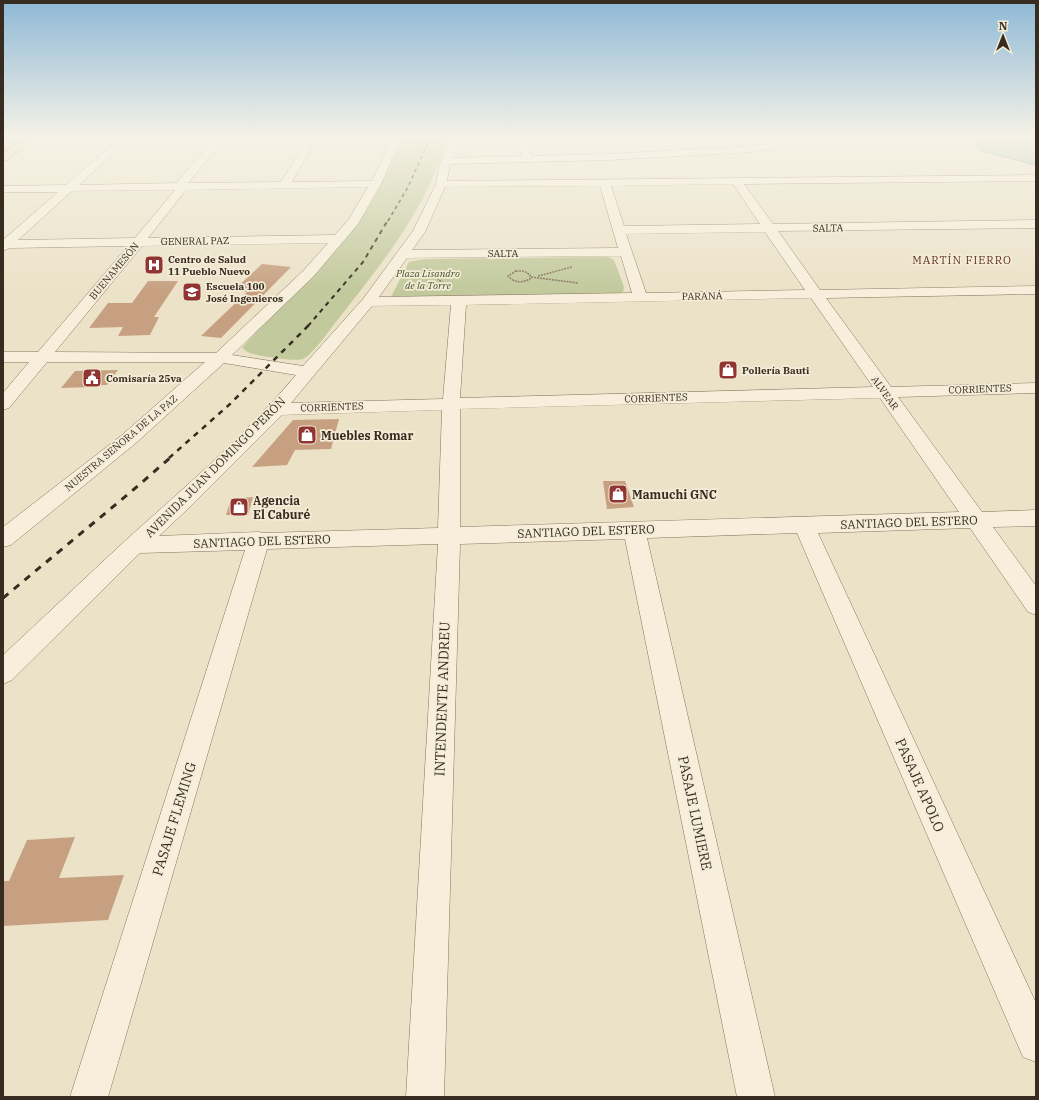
<svg xmlns="http://www.w3.org/2000/svg" width="1039" height="1100" font-family="'IBM Plex Serif',serif">
<style>
.green{fill:#c2c99c}
.water{fill:#a8c0ba;stroke:#708e87}
.building{fill:#c7a081}
.lines{fill:none;stroke-linecap:round;stroke-linejoin:round}
.minor-casing{stroke:#86755e;stroke-width:1}
.major-casing{stroke:#544332;stroke-width:1}
.path{stroke:#86755e;stroke-width:1.5;stroke-dasharray:2 1;stroke-linecap:butt}
.minor{fill:#f7efdb;fill-rule:evenodd}
.major{fill:#ebd7a3;fill-rule:evenodd}
.rail-far3{stroke:#382c21;stroke-width:1.5;stroke-dasharray:3.5 3.5;stroke-linecap:butt}
.rail-far2{stroke:#382c21;stroke-width:2;stroke-dasharray:4.5 4.5;stroke-linecap:butt}
.rail-far1{stroke:#382c21;stroke-width:2.5;stroke-dasharray:5.5 5.5;stroke-linecap:butt}
.rail{stroke:#382c21;stroke-width:3;stroke-dasharray:7 7;stroke-linecap:butt}
.labels{text-anchor:middle;dominant-baseline:central;stroke-width:3.5;stroke-linejoin:round;paint-order:stroke}
.far-street-label{font-size:10px;fill:#382c21;stroke:#f3ecd7}
.far-poi-label{font-size:10px;font-weight:bold;fill:#382c21;stroke:#f3ecd7;text-anchor:start}
.far-park-label{font-size:10px;font-style:italic;fill:#475229;stroke:#f3ecd7}
.far-neighbourhood-label{font-size:11px;letter-spacing:1px;fill:#613223;stroke:#f3ecd7}
.poi-label{font-size:12px;font-weight:bold;fill:#382c21;stroke:#f3ecd7;text-anchor:start}
.street-label{font-size:12px;fill:#382c21;stroke:#f3ecd7}
.near-street-label{font-size:14px;fill:#382c21;stroke:#f3ecd7}
</style>
<rect width="100%" height="100%" fill="#ebe2c8"/>
<!-- green -->
<path class="green" d="M3,138H33L3,158Z
M402,138H447C428,208 380,266 335,323C329,331 312,355 303,359C296,362 258,356 250,353C247,352 244,349 242,348C281,304 326,266 361,219C377,197 391,163 402,138Z
M608,257L614,260L624,287L623,292L615,295L391,297L409,262L424,259Z"/>
<!-- water -->
<path class="water" d="M993,138H1036V165L981,151L976,145L982,139L986,140Z"/>
<!-- building -->
<path class="building" d="M262,264L291,267L221,338L201,336L247,292L234,290Z
M148,281H178L154,317H159L150,335L118,336L123,327L89,328L108,303H132Z
M118,370L107,385H95L93,387L61,388L75,371Z
M339,419L331,449L295,450L287,465L252,467L293,420Z
M603,481H625L634,507L607,509Z
M253,497L248,515H226L231,499Z
M75,837L59,878L124,875L108,920L3,926V881H9L27,840Z"/>
<g class="lines">
<!-- minor casing -->
<g class="minor-casing">
<path id="minor" d="M120,138H130L79,185L177,183L180,178L216,138H226L188,183L281,182L308,138H317L292,182L372,181L392,138H401L381,184L358,224L314,276L232,355L303,366L363,299L413,231L436,184L439,166L451,138H460L452,158L522,156L515,138H523L532,156L608,154L753,146L768,144L774,140L775,138H783L784,141L774,148L753,152L608,160L450,164L447,181L1036,175V181L744,184L773,224L1036,220V228L778,231L820,290L1036,286V294L826,298L891,387L1036,383V393L898,397L982,512L1036,510V526L993,527L1036,586V615L1028,612L970,528L818,533L1036,1003V1062L1023,1057L797,533L647,538L775,1097H737L625,539L460,544L444,1097H406L438,544L267,549L108,1097H70L245,550L140,553L12,680L3,684V655C44,617 85,578 127,539C185,487 245,436 296,375L224,363L136,443L11,545L3,547V527L122,435L205,362H47L9,408L3,410V393L29,362H3V352H38L128,246L10,248L3,251V240L58,192H3V186L66,185ZM733,184L760,224L624,226L611,186ZM600,186L618,248L412,250L425,232L445,187ZM368,187L349,219L335,235L148,238L186,190ZM175,190L135,238L18,240L72,191ZM765,232L805,290L646,293L626,234ZM328,243L304,270L216,353L55,352L142,246ZM621,256L632,293L379,297L407,258ZM811,298L873,387L460,398L466,305ZM451,305L443,399L291,403L372,306ZM880,398L959,512L460,527V409ZM442,410L438,528L263,533L259,532L159,536L192,505L282,415Z"/>
</g>
<!-- major casing -->
<g class="major-casing">
<path id="major" d="M27,138H38L7,160L3,161V153Z"/>
</g>
<!-- path -->
<path class="path" d="M426,268L446,286
M516,271H524L530,275V279C522,283 514,283 508,276Z
M538,276L572,267
M531,277L578,283"/>
<!-- minor -->
<use href="#minor" class="minor"/>
<!-- major -->
<use href="#major" class="major"/>
<!-- rail-far3 -->
<path class="rail-far3" d="M388,221L408,187L430,138"/>
<!-- rail-far2 -->
<path class="rail-far2" d="M308,326L363,262L388,220"/>
<!-- rail-far1 -->
<path class="rail-far1" d="M169,458L230,404L309,325"/>
<!-- rail -->
<path class="rail" d="M3,598L132,491L171,457"/>
</g>
<!-- sky -->
<linearGradient id="sky" x2="0" y2="1"><stop stop-color="#8eb9d6"/><stop offset="0.47" stop-color="#f6f2e6"/><stop offset="1" stop-color="#f6f2e6" stop-opacity="0"/></linearGradient>
<rect width="1039" height="292" fill="url(#sky)"/>
<!-- icons -->
<defs>
<g id="hospital-square" transform="scale(1)"><rect x="-9" y="-9" width="18" height="18" rx="4" fill="#913532" stroke="#f3ecd7"/><path d="M-5-5h3v3.5h4V-5h3V5h-3V1.5h-4V5h-3Z" fill="#fff"/></g>
<g id="school-square" transform="scale(1)"><rect x="-9" y="-9" width="18" height="18" rx="4" fill="#913532" stroke="#f3ecd7"/><path d="M0-5L7-2L0 1L-7-2ZM-4 1L0 2.5L4 1V4Q0 6-4 4Z" fill="#fff"/></g>
<g id="shop-square" transform="scale(1)"><rect x="-9" y="-9" width="18" height="18" rx="4" fill="#913532" stroke="#f3ecd7"/><path d="M-5-2.5h2.3a2.7 3.5 0 0 1 5.4 0H5L5.5 6h-11ZM-1.5-2.5h3a1.5 2.3 0 0 0-3 0Z" fill="#fff"/></g>
<g id="civic-square" transform="scale(1)"><rect x="-9" y="-9" width="18" height="18" rx="4" fill="#913532" stroke="#f3ecd7"/><path d="M-.6-6.5H3V-4.5H.6V-3L4-1V1h2V6H-6V1h2V-1L-.6-3ZM-1.2 2.5V6h2.4V2.5Z" fill="#fff"/></g>
</defs>
<g fill-rule="evenodd">
<use href="#hospital-square" x="154" y="265"/>
<use href="#school-square" x="192" y="292"/>
<use href="#shop-square" x="728" y="370"/>
<use href="#civic-square" x="92" y="378"/>
<use href="#shop-square" x="307" y="435"/>
<use href="#shop-square" x="618" y="494"/>
<use href="#shop-square" x="239" y="507"/>
</g>
<g class="labels">
<!-- far-street labels -->
<g class="far-street-label">
<text transform="translate(828 228) rotate(-1)">SALTA</text>
<text transform="translate(195 241) rotate(-1)">GENERAL PAZ</text>
<text x="503" y="253">SALTA</text>
<text transform="translate(114 271) rotate(-50)">BUENAMESÓN</text>
<text transform="translate(702 296) rotate(-1)">PARANÁ</text>
<text transform="translate(980 389) rotate(-2)">CORRIENTES</text>
<text transform="translate(885 393) rotate(55)">ALVEAR</text>
<text transform="translate(656 398) rotate(-2)">CORRIENTES</text>
<text transform="translate(332 407) rotate(-2)">CORRIENTES</text>
<text transform="translate(121 443) rotate(-40)">NUESTRA SEÑORA DE LA PAZ</text>
</g>
<!-- far-poi labels -->
<g class="far-poi-label">
<text x="168" y="259">Centro de Salud<tspan x="168" dy="12">11 Pueblo Nuevo</tspan></text>
<text x="206" y="286">Escuela 100<tspan x="206" dy="12">José Ingenieros</tspan></text>
<text x="742" y="370">Pollería Bauti</text>
<text x="106" y="378">Comisaría 25va</text>
</g>
<!-- far-park labels -->
<g class="far-park-label">
<text x="428" y="273">Plaza Lisandro<tspan x="428" dy="12">de la Torre</tspan></text>
</g>
<!-- far-neighbourhood labels -->
<g class="far-neighbourhood-label">
<text x="962" y="260">MARTÍN FIERRO</text>
</g>
<!-- poi labels -->
<g class="poi-label">
<text x="321" y="435">Muebles Romar</text>
<text x="632" y="494">Mamuchi GNC</text>
<text x="253" y="500">Agencia<tspan x="253" dy="14">El Caburé</tspan></text>
</g>
<!-- street labels -->
<g class="street-label">
<text transform="translate(215 467) rotate(-45)">AVENIDA JUAN DOMINGO PERÓN</text>
<text transform="translate(909 522) rotate(-2)">SANTIAGO DEL ESTERO</text>
<text transform="translate(586 531) rotate(-2)">SANTIAGO DEL ESTERO</text>
<text transform="translate(262 541) rotate(-2)">SANTIAGO DEL ESTERO</text>
</g>
<!-- near-street labels -->
<g class="near-street-label">
<text transform="translate(442 699) rotate(-88)">INTENDENTE ANDREU</text>
<text transform="translate(920 785) rotate(66)">PASAJE APOLO</text>
<text transform="translate(695 813) rotate(78)">PASAJE LUMIERE</text>
<text transform="translate(174 819) rotate(-73)">PASAJE FLEMING</text>
</g>
</g>
<!-- border -->
<rect width="1039" height="1100" fill="none" stroke="#382c21" stroke-width="8"/>
<!-- north arrow -->
<g transform="translate(1003 36)" stroke="#f3ecd7" stroke-width="3" paint-order="stroke">
<path d="M0-3L7 15L0 10L-7 15Z" fill="#382c21"/>
<text y="-6" font-size="11" font-weight="bold" text-anchor="middle" fill="#382c21">N</text>
</g>
</svg>
